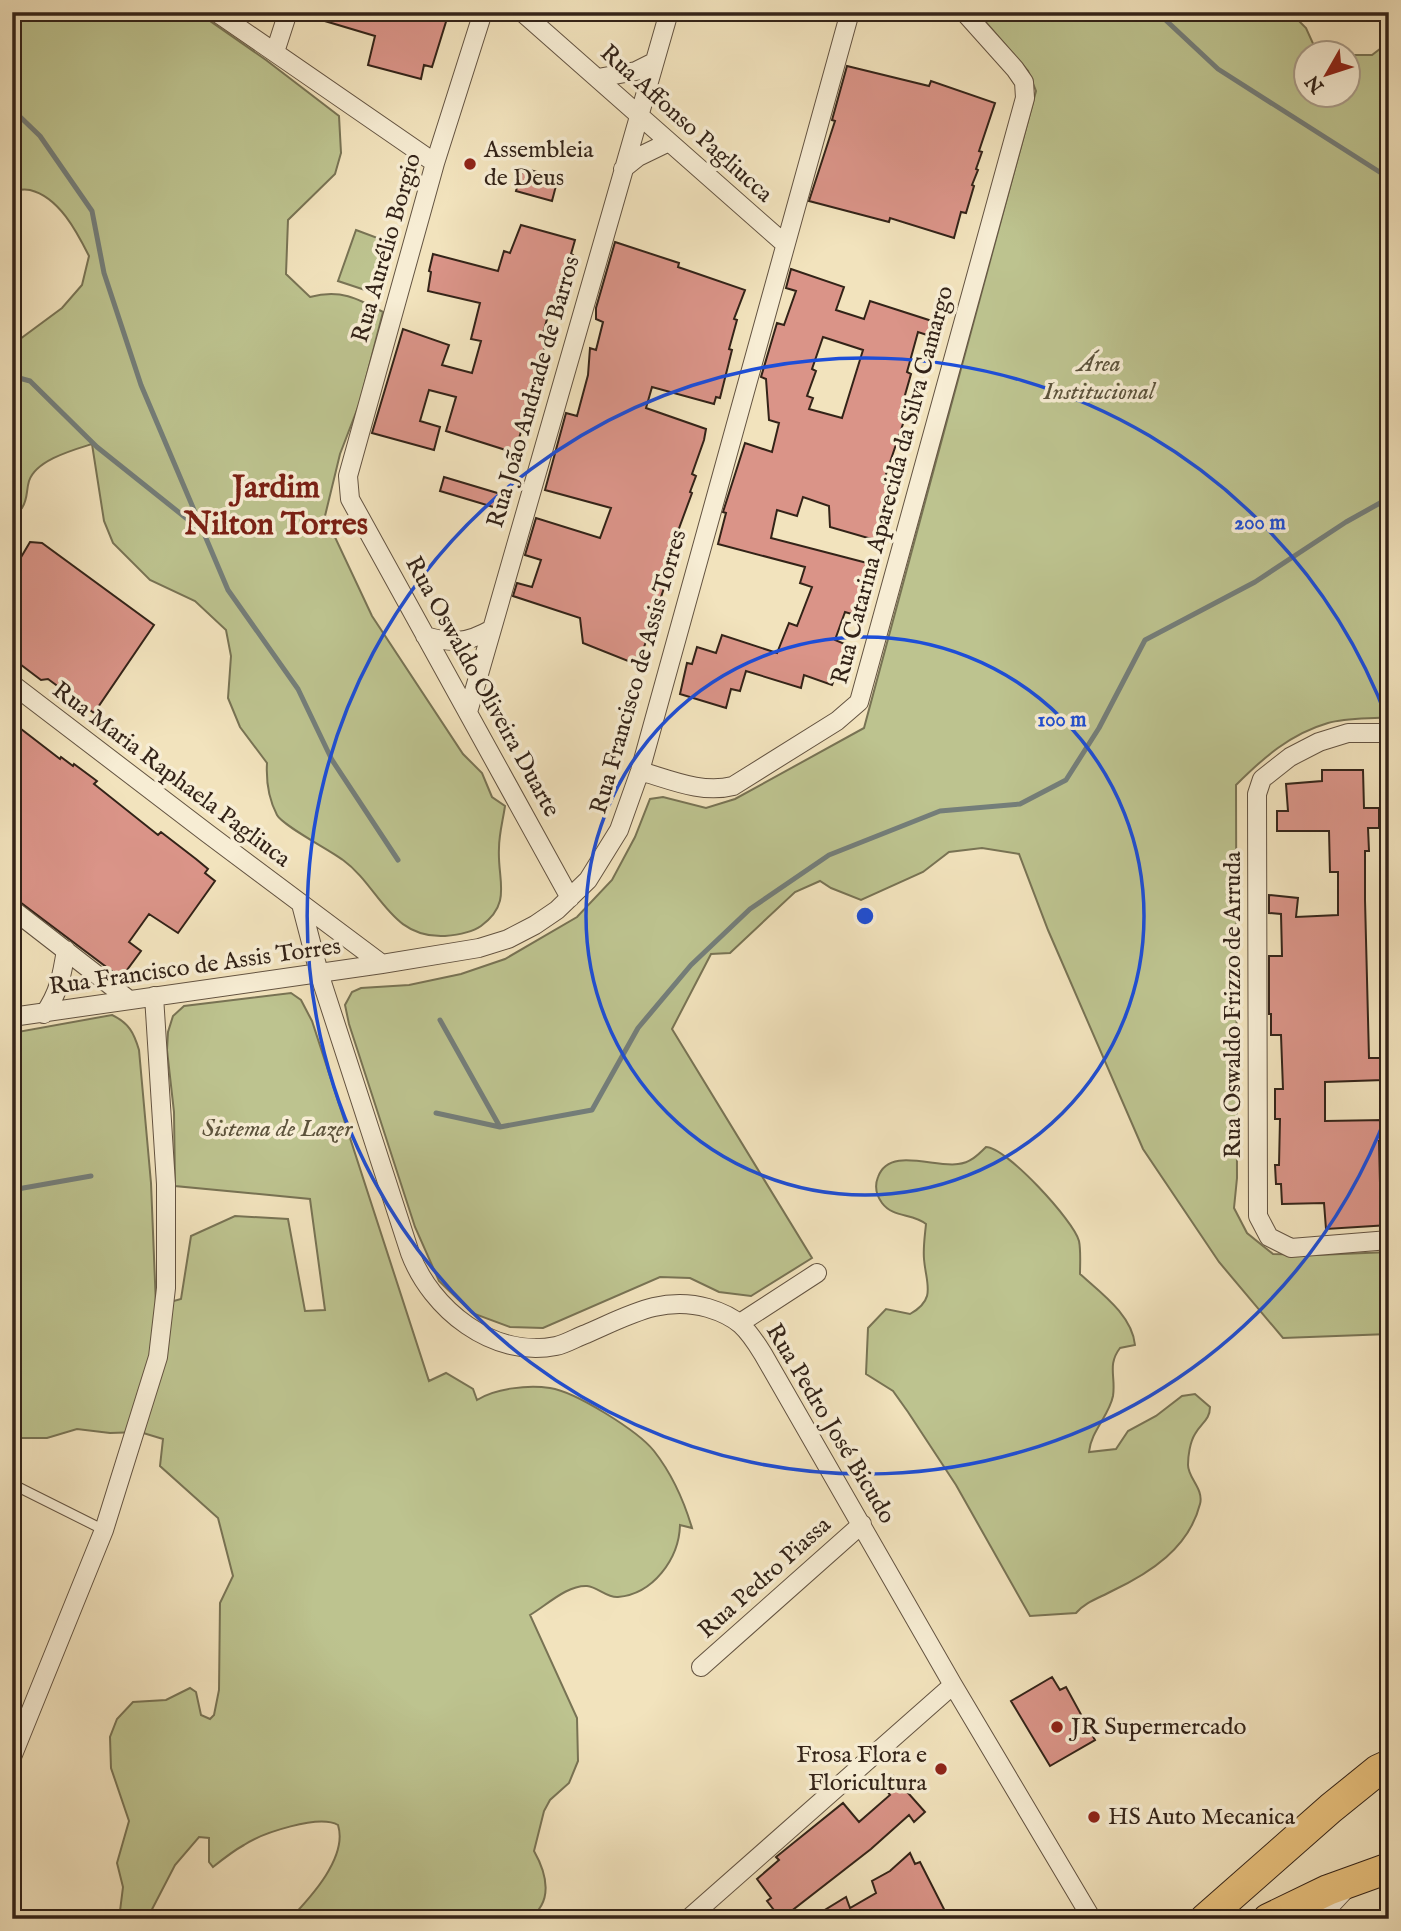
<svg xmlns="http://www.w3.org/2000/svg" width="1401" height="1931" font-family="'IM FELL English',serif">
<style>
.green{fill:#bdc38f;stroke:#787354;stroke-width:2}
.lines{fill:none;stroke-linecap:round;stroke-linejoin:round}
.stream{stroke:#747e7a;stroke-width:5}
.building{fill:#da9488;stroke:#332318;stroke-width:2;fill-rule:evenodd}
.lane-casing{stroke:#635341;stroke-width:11}
.street-casing{stroke:#635341;stroke-width:20}
.primary-casing{stroke:#332318;stroke-width:32}
.lane{stroke:#f7edd4;stroke-width:9}
.street{stroke:#f7edd4;stroke-width:18}
.primary{stroke:#e9c27e;stroke-width:30}
.ring{fill:none;stroke:#1d4ed8;stroke-width:3.5}
.poi-dot{fill:#8f2418;stroke:#f7edd4;stroke-width:2.5}
.labels{text-anchor:middle;dominant-baseline:central;stroke-width:7;stroke-linejoin:round;paint-order:stroke}
.street-label{font-size:24px;fill:#332318;stroke:#f7edd4}
.poi-label{font-size:24px;fill:#332318;stroke:#f7edd4;text-anchor:start}
.park-label{font-size:24px;font-style:italic;fill:#5c533c;stroke:#f7edd4}
.district-label{font-size:32px;font-weight:bold;fill:#7a1f14;stroke:#f7edd4}
.centre{fill:#1d4ed8;stroke:#f7edd4;stroke-width:3.5}
.ring-label{font-size:21px;text-anchor:middle;font-weight:bold;fill:#1d4ed8;stroke:#f7edd4;stroke-width:7;stroke-linejoin:round;paint-order:stroke}
</style>
<rect width="100%" height="100%" fill="#f2e3bd"/>
<filter id="stains"><feTurbulence type="fractalNoise" baseFrequency=".00286" numOctaves="4"/><feColorMatrix values="0 0 0 0 .2 0 0 0 0 .09 0 0 0 0 .02 0 0 0 .5 -.17"/></filter>
<radialGradient id="worn" r=".72"><stop offset=".6" stop-color="#630" stop-opacity="0"/><stop offset="1" stop-color="#630" stop-opacity=".3"/></radialGradient>
<!-- green -->
<path class="green" d="M12,12H197L266,60L339,116L341,153L335,174L288,220L286,274L310,297C340,289 357,298 383,312L360,402L340,454L325,516L372,616L463,754L482,773L492,797L505,806C503,820 499,834 499,848C497,880 513,903 481,926C471,933 457,935 445,936C390,939 380,887 343,860C330,850 283,826 277,815C268,798 266,781 267,763L240,727L228,698L231,656L226,630L195,601L150,580L113,543L104,521L92,444C73,450 36,460 29,481C26,491 28,499 22,508L12,504V345L62,308L82,285L89,256C77,232 59,197 30,190C25,189 17,190 12,191Z
M977,12H1290L1306,28L1315,48L1331,52H1306V94H1348L1349,55H1372L1389,42V185H1385L1389,192V717C1369,719 1346,718 1328,723C1290,734 1263,758 1236,785L1237,1178L1234,1208L1247,1233L1273,1254L1317,1255L1389,1252V1334L1283,1338L1219,1262L1143,1149L1048,930L1019,854L982,848L949,852L923,872L861,900L831,888L820,881L795,892L730,953L711,954L672,1029L812,1258L751,1296L719,1292L690,1278L660,1277L543,1328L510,1327L472,1313L439,1281L415,1227L349,1024L345,1005L352,992L361,988L409,985L461,974L505,959L577,917L612,880L635,837L650,799L663,797L706,808L735,799L864,728L1036,91L1028,71Z
M356,230L391,243L374,293L338,281Z
M291,993L301,1000L312,1021L429,1381L446,1373L473,1389L477,1400C496,1388 528,1385 550,1388C576,1392 638,1431 654,1451C672,1474 684,1501 692,1528L680,1525C679,1559 653,1594 618,1597C607,1598 598,1587 587,1586C567,1585 547,1605 530,1615L577,1718L578,1761L569,1783L550,1800L544,1811L534,1851C547,1874 554,1903 528,1919H290C311,1897 348,1857 338,1825C319,1814 262,1833 244,1845C233,1851 223,1859 213,1867L209,1862V1838L199,1837L175,1865L147,1919H119L123,1887L117,1863L129,1821L111,1768L110,1737L117,1719L133,1702L166,1700L190,1688L196,1692L201,1715L210,1719L214,1715L219,1690L220,1603L233,1576L218,1518L160,1466L163,1439L140,1432L110,1433L77,1429L47,1438H12V1033L112,1015C129,1023 134,1033 139,1050L151,1183L156,1306L181,1299L191,1236L235,1216L288,1219L305,1311L325,1310L310,1199L175,1186L174,1112L167,1050L168,1032L173,1016L184,1006Z
M986,1147C1006,1147 1074,1221 1079,1241C1081,1251 1080,1264 1080,1274C1101,1293 1132,1315 1135,1345L1120,1348C1107,1365 1116,1377 1113,1396C1109,1416 1091,1431 1089,1452L1116,1449L1128,1431L1156,1416L1182,1396L1195,1394L1210,1407C1210,1420 1201,1423 1195,1434C1190,1442 1188,1456 1188,1465C1188,1478 1204,1489 1200,1504C1189,1548 1150,1573 1112,1591C1099,1598 1085,1602 1076,1613L1030,1616L956,1485L908,1412L893,1391L866,1374L868,1328L886,1309L910,1314C937,1299 926,1284 924,1259C923,1247 925,1235 926,1224C913,1213 893,1218 882,1203C877,1196 874,1187 878,1177C889,1146 935,1168 958,1164C970,1163 978,1155 986,1147Z"/>
<g class="lines">
<!-- stream -->
<path class="stream" d="M1157,12L1218,69L1389,178
M12,109L40,136L92,211L104,273L141,385L228,590L298,689L332,760L398,860
M12,376L30,381L97,447L201,530
M440,1020L500,1127
M436,1113L500,1127L592,1110L638,1028L691,965L750,909L829,855L940,811L1020,804L1066,780L1099,728L1145,640L1255,582L1346,522L1389,498
M12,1190L91,1176"/>
</g>
<!-- building -->
<path class="building" d="M309,12H449L432,67L424,65L421,79L368,65L375,36L308,16Z
M847,66L929,86L931,81L995,103L979,151L982,152L976,169L978,170L972,185L974,186L966,213L961,212L954,238L890,218L889,222L809,201L835,121L832,120Z
M523,168L558,178L552,201L516,191Z
M521,225L575,240L571,254L573,255L569,268H567L556,306L551,305L542,337L547,338L515,453L446,431L456,397L429,390L420,421L440,427L434,450L372,433L403,329L449,345L442,365L472,373L481,341L471,339L480,303L428,291L431,272L429,271L433,254L498,271L504,251L510,253Z
M615,242L679,263L678,267L745,290L734,319L737,320L729,349L732,350L720,398L716,397L714,404L652,387L646,408L706,429L704,440L692,474L696,476L690,492L692,493L667,561L660,583L665,585L638,665L583,643L580,618L513,596L517,583L532,587L541,560L525,555L536,518L600,538L611,508L545,490L566,413L577,416L588,375L590,348L596,350L603,322L596,319V308Z
M791,269L844,287L836,310L864,319L870,301L935,322L930,336L918,332L907,372L911,374L899,416L905,418L883,483L892,487L875,540L830,527L829,506L803,497L797,516L777,510L771,538L871,564L855,615L845,612L835,640L847,645L832,685L804,675L801,688L746,671L740,691L731,689L726,708L680,694L687,663L692,664L697,647L716,653L722,635L777,653L789,623L797,626L812,587L800,583L805,567L718,544L726,513L723,512L745,443L772,452L779,423L769,420L766,379L761,377L777,323L784,325L796,291L786,288ZM823,337L863,350L842,418L809,409L813,398L807,396L816,371L812,369Z
M444,477L504,495L500,509L440,491Z
M30,542L42,543L154,625L94,713L48,679L41,680L12,658V562L17,564Z
M12,722L60,759L61,757L73,766L74,764L97,781L94,784L158,835L161,832L196,859L208,869L205,873L215,881L178,933L149,914L129,942L141,951L121,978L12,896Z
M1322,770H1363L1364,808H1379V828H1368L1369,851H1365V900L1369,1058H1382L1383,1080L1325,1082V1121L1384,1120L1385,1141H1379L1380,1183H1386L1389,1225L1326,1229L1324,1203L1282,1204L1281,1184H1276L1275,1165H1279L1280,1119H1275V1089H1283L1281,1035H1271V1014H1269V956H1282L1281,914L1269,913V895L1298,898L1296,917L1338,915V872H1330L1329,831H1277V811H1288L1286,784L1322,781Z
M1052,1677L1060,1690L1066,1687L1095,1740L1050,1766L1011,1701Z
M893,1776L925,1812L914,1822L909,1815L871,1849L781,1919L767,1901L771,1898L757,1879L779,1860L776,1857L843,1803L859,1822L890,1795L882,1785Z
M910,1853L915,1864L920,1862L949,1919H810L846,1897L850,1908L876,1893L872,1881L890,1871Z"/>
<g class="lines">
<!-- lane casing -->
<g class="lane-casing">
<path id="lane" d="M12,1484L104,1530"/>
</g>
<!-- street casing -->
<g class="street-casing">
<path id="street" d="M216,12L435,163
M483,12L435,163L348,476L350,499L570,898
M522,12L785,244
M275,52L288,12
M598,78L636,71L654,62
M623,169L638,157L669,142
M492,629L669,12
M425,636C453,644 467,643 492,629L468,712
M12,684L207,833L382,964
M1389,733H1348L1319,742L1290,757L1262,779L1257,794L1258,1216L1269,1237L1291,1248L1389,1240
M640,771C671,780 702,794 733,786L837,721L859,702L1025,98L1024,82L1015,69L964,12
M301,904L319,973L410,1253C431,1309 493,1359 556,1346C566,1344 577,1337 586,1334C628,1316 662,1295 708,1308C738,1317 747,1328 763,1354L953,1685L1092,1919
M12,909L128,999
M44,1014C59,993 62,975 66,950
M12,1017L382,964L479,948L508,939L535,925L557,910L588,880L619,830L640,771L850,12
M740,1323L817,1273
M701,1667L862,1524
M12,1757L104,1530L158,1357L166,1288V1184L154,996
M688,1919L953,1685
M1318,1919L1345,1890"/>
</g>
<!-- primary casing -->
<g class="primary-casing">
<path id="primary" d="M1205,1919L1331,1808L1378,1770L1389,1765
M1268,1919L1328,1890L1389,1868"/>
</g>
<!-- lane -->
<use href="#lane" class="lane"/>
<!-- street -->
<use href="#street" class="street"/>
<!-- primary -->
<use href="#primary" class="primary"/>
</g>
<!-- distance rings -->
<g class="ring">
<circle cx="865" cy="916" r="279"/>
<path d="M1388 1111A558 558 0 1 1 1388 721"/>
</g>
<!-- markers -->
<g class="poi-dot">
<circle cx="470" cy="164" r="7"/>
<circle cx="1057" cy="1727" r="7"/>
<circle cx="941" cy="1769" r="7"/>
<circle cx="1094" cy="1817" r="7"/>
</g>
<g class="labels">
<!-- street labels -->
<g class="street-label">
<text transform="translate(686 124) rotate(42)">Rua Affonso Pagliucca</text>
<text transform="translate(387 248) rotate(-74)">Rua Aurélio Borgio</text>
<text transform="translate(534 392) rotate(-74)">Rua João Andrade de Barros</text>
<text transform="translate(893 485) rotate(-75)">Rua Catarina Aparecida da Silva Camargo</text>
<text transform="translate(639 672) rotate(-74)">Rua Francisco de Assis Torres</text>
<text transform="translate(482 687) rotate(61)">Rua Oswaldo Oliveira Duarte</text>
<text transform="translate(171 775) rotate(37)">Rua Maria Raphaela Pagliuca</text>
<text transform="translate(195 967) rotate(-8)">Rua Francisco de Assis Torres</text>
<text transform="translate(1233 1005) rotate(-90)">Rua Oswaldo Frizzo de Arruda</text>
<text transform="translate(830 1424) rotate(59)">Rua Pedro José Bicudo</text>
<text transform="translate(765 1578) rotate(-42)">Rua Pedro Piassa</text>
</g>
<!-- poi labels -->
<g class="poi-label">
<text x="484" y="150">Assembleia<tspan x="484" dy="28">de Deus</tspan></text>
<text x="1071" y="1727">JR Supermercado</text>
<text x="927" y="1755" text-anchor="end">Frosa Flora e<tspan x="927" dy="28">Floricultura</tspan></text>
<text x="1108" y="1817">HS Auto Mecanica</text>
</g>
<!-- park labels -->
<g class="park-label">
<text x="1099" y="364">Área<tspan x="1099" dy="28">Institucional</tspan></text>
<text x="277" y="1129">Sistema de Lazer</text>
</g>
<!-- district labels -->
<g class="district-label">
<text x="276" y="488">Jardim<tspan x="276" dy="37">Nilton Torres</tspan></text>
</g>
</g>
<circle cx="865" cy="916" r="10" class="centre"/>
<g class="ring-label">
<text x="1260" y="529">200 m</text>
<text x="1062" y="726">100 m</text>
</g>
<!-- margin -->
<rect width="1401" height="1931" fill="none" stroke="#f2e3bd" stroke-width="42"/>
<rect x="14" y="14" width="1373" height="1903" fill="none" stroke="#332318" stroke-width="3.5"/>
<rect x="21" y="21" width="1359" height="1889" fill="none" stroke="#332318" stroke-width="2"/>
<!-- north arrow -->
<g transform="translate(1327 74) rotate(231)"><circle r="33" fill="#f7edd4" stroke="#a99c89" stroke-width="2"/>
<path d="M0-5L12 26L0 18L-12 26Z" fill="#8f2418"/>
<text y="-10" font-size="19" font-weight="bold" text-anchor="middle" fill="#332318">N</text>
</g>
<rect width="100%" height="100%" filter="url(#stains)"/>
<rect width="100%" height="100%" fill="url(#worn)"/>
</svg>
